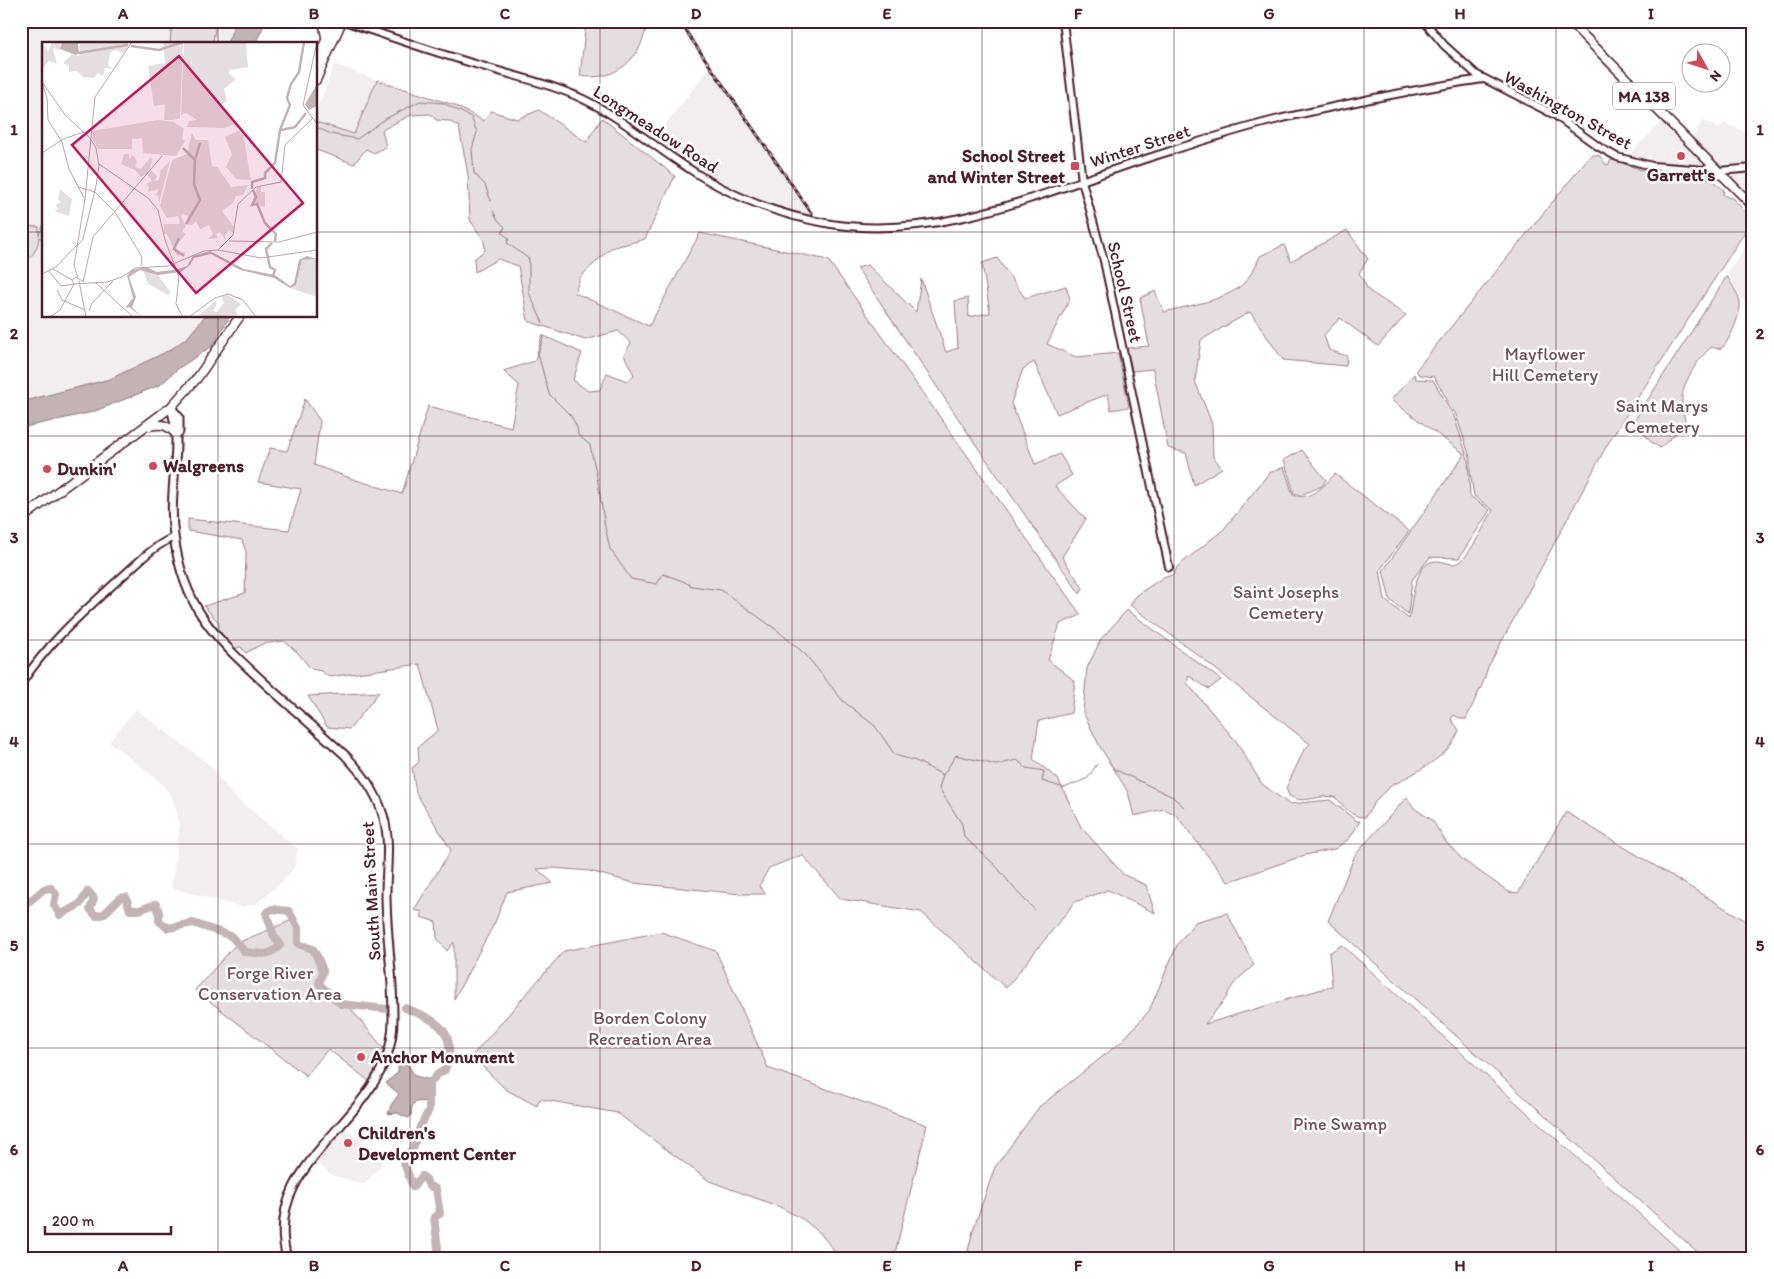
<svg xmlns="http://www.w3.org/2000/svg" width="1774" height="1279" font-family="Itim,sans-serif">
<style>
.built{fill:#f2eeef}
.green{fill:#e5dee0;stroke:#987e86}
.water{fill:#c1b3b6;stroke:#91787e}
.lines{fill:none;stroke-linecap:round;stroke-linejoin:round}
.stream{stroke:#91787e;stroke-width:1}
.river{stroke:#c1b3b6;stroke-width:8}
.tertiary-casing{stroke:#4a1f2b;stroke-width:10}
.secondary-casing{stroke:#4a1f2b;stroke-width:11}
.primary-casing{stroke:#4a1f2b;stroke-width:11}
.trunk-casing{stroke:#4a1f2b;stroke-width:11}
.tertiary{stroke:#fff;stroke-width:6}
.secondary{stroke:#fff;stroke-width:7}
.primary{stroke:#fff;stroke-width:8}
.trunk{stroke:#fff;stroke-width:8}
.rail-casing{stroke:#4a1f2b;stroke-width:3}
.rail{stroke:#fff;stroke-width:1;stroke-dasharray:4;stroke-linecap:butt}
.grid{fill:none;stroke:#4a1f2b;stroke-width:1;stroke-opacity:0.55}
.poi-dot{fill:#d1495b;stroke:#fff;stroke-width:2}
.labels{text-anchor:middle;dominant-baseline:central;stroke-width:5;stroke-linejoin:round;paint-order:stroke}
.shield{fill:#fff;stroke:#80626b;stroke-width:1}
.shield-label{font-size:16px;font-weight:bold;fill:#4a1f2b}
.street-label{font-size:18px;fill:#4a1f2b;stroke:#fff}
.poi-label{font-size:18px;font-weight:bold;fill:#4a1f2b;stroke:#fff;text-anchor:start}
.park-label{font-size:18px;fill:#714f58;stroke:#fff}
.inset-river{fill:none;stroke:#c1b3b6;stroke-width:2.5}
.inset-road{fill:none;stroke:#b7a5aa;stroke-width:1}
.view{fill:#c2185b;fill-opacity:0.15;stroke:#c2185b;stroke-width:2.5}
.inset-edge{fill:none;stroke:#4a1f2b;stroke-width:2.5}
.neatline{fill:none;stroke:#4a1f2b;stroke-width:2}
.grid-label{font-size:16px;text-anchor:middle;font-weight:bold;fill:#4a1f2b}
</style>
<rect width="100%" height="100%" fill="#fff"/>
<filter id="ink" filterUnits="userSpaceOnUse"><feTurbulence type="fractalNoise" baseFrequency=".02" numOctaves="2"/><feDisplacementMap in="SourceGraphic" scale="10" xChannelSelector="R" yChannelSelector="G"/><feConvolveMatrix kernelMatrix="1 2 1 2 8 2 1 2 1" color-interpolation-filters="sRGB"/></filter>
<g filter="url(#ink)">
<!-- built -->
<path class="built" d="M21,21H237L232,30L229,44H44V316H209L205,322L178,346L111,381L21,404Z
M334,64L377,80L354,134L316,122V113Z
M710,67L812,218L781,210L747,196L692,167L654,139Z
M1703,120L1720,129L1724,123L1753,135V164H1718L1693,137Z
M1661,122L1702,163V166L1648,162L1627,157Z
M1753,172V197L1733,177L1735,174Z
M1753,236V316L1727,274Z
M136,709L210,765L232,795L298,849L294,868L283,881L256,904L241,907L171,888L180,825L175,806L170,794L158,780L109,742Z
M345,1128L382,1158L380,1167L365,1184H361L332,1175L316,1162Z"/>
<!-- green -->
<path class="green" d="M172,21L216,22L213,41L211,44H170Z
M586,21L647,23C642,58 617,82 580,76Z
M377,80L454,105L484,121L491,111L517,119L539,110L586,142L602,118L675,176L645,239L611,248L580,277L575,293L649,326L700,233L828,260L1081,615L1060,624L1048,660L1075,681L1071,713L1039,721L1033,759L1058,779L1081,827L1124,875L1146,885L1155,913L1108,890L1075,902L1006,988L921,912L841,899L802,855L769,868L759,886L766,894H741L633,883L590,871L553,868L537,869L553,883L507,892L495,922L454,999V942L447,951L437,938L436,922L421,917L423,912L414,910L451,850L416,793L412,768L419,762L418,747L438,730L420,664L329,677L321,671L311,669L298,653L284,641L262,644L246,653L241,647L232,649L219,630V623L204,606L245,593L246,552L242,540L188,531V519L289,530L301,489L258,482L270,448L287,451L305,399L320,421L314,465L356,480L402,494L428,406L511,427L519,385L503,371L535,361L542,335L582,353L573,380L588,391L600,390L607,373L627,381L634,375L624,355L631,343L618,331L585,340L528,321L518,266L498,259L475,272L474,259L485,250L484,241L470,220L468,175L459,127L449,121L436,120L431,114L411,115L382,130L386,147L374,153L366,149L354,164L316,150V122L354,134Z
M1593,155L1600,156L1606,165L1609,164L1610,161L1613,160L1642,170L1688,173L1690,176L1711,179L1724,190L1723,194L1727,197L1732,198L1751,217L1752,221L1607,445L1488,667L1483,683L1466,719H1461L1454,715L1451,719L1459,730C1451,756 1419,770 1397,783H1394L1377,799L1365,817C1351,818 1344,806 1335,797C1317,794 1306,805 1289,796L1286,788L1304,750L1310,744L1194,652L1130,605L1137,595L1165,576L1167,577L1174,574L1177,567L1224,529L1269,473L1284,467L1293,495C1311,501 1323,487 1335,474L1409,531L1380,570L1385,600L1409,619C1412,604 1414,560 1437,561C1445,561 1452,567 1460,562C1469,556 1487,521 1493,510L1474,496L1470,472V457L1456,415L1434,377L1419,375L1416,370L1589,157Z
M44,224V240L39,237C39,247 31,260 21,264V226L39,227V235Z
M1347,230L1368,259L1359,273L1369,291L1406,315L1378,346L1340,318L1324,335L1329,350L1347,356L1346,366L1283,360L1250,312L1201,340L1195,381L1212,424L1213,457L1222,468L1194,485L1186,453L1168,448L1153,369L1132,371L1127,348L1149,346L1140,298L1155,291L1164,312C1187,306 1228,300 1244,283C1251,275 1256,266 1260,256L1284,245L1291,261Z
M997,258L1025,298L1066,286L1070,299L1047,344L1076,357L1118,353L1129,407L1111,410L1108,394L1057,414L1034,362L1023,369L1011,403L1035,464L1060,454L1072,475L1055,486L1086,519L1062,557L1083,588L1080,594L974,442L857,268L868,265L916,312L921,279L946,352L958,348L955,301L968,298L969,317L990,313L982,263Z
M1727,276C1731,284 1738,293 1740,302C1742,311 1730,340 1723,347C1719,350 1715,348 1712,347C1699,356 1681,385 1682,401C1682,409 1684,416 1686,424L1660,448L1650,441L1634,421Z
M1414,374L1416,379L1433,380L1454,416L1468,459L1470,496L1490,510L1459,558L1430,557L1412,580L1408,614L1390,600L1383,571L1463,456V453L1391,400Z
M1302,450L1326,480L1322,486L1301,495L1294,493L1284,460Z
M1127,610L1221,680L1209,689L1189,676L1187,683L1236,741L1262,784L1289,804L1330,800L1357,821H1360L1350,838L1335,849L1305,855L1228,882L1176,815L1164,809L1134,816L1128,792L1099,745L1083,712L1087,668L1101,639Z
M379,692L350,729L327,727L308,696Z
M1407,797L1414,808L1432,820L1446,842L1463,860L1509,892L1518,893L1566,812L1753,925V1258H1704L1328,921L1355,855Z
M1227,913L1254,965L1236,981L1229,991L1226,998L1205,1024L1332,986L1329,953L1342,945L1688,1258H966L974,1227L995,1167L1039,1107L1121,1042L1149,1011L1177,945L1195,922Z
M292,920L297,925L298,941C303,944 308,944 313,946C318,947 324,964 326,970L320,981C324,988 338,1003 346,1003L385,1050L381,1061L369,1081L328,1049L306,1076L195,990L237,943Z
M661,932L716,951L768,1068L927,1125L895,1253C886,1255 879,1254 870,1255C859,1256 851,1258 838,1258L836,1253L820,1233L804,1220L780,1207L709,1181L617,1113L540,1099L537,1106L505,1089L472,1056L564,951Z"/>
<!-- water -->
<path class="water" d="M236,21H266L255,44H227Z
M205,316H230L212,346L179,368L160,385L93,412L21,428V402L110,379L170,350L188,337Z
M398,1058L408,1065L415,1076L427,1079L434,1078L436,1080L429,1089V1101L416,1102L412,1106L411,1116L408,1118L397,1113L388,1114L391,1105L399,1094L386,1083L398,1072Z"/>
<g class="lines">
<!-- stream -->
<path class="stream" d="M316,127L331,134L357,139L385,119L420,101L443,103L471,117L477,132L472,149L474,173L485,185L491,201
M493,211L498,220L505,227L502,233L509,238L507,243L529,259V293L543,323
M544,336L538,354L549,394L571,416L577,427L578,435L590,445L598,482L605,527L610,549L631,579L657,584L663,574L683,581L692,586L721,590L778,631L806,655L843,701L875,726L895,755L916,761L943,775L939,788L962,824L964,837L996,866L1018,893L1035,910
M1109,762L1114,769L1173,797L1184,807
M943,775L956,755L996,765L1017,760L1026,768L1044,771L1042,781L1064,788L1088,778L1097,764"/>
<!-- river -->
<path class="river" d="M21,902L25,905L44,889L51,888L56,894L54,905L60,915L80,904L88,891L94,898L90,909L96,916L104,914L120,898L126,897L130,910H139L156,904L159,912V921L168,928L193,923L231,936L245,952C259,953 269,958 280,945L274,936L266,913L272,909L289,911L298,928V944L313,949L323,971L319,984L341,1004L387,1009
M405,1008C437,1020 459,1031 445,1070L438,1074L429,1084V1110L417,1133L413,1149L407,1154L404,1163L413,1187L422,1176L426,1179L429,1186L436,1189L440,1214L434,1217L438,1248V1252L434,1255V1258"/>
<!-- tertiary casing -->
<g class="tertiary-casing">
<path id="tertiary" d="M344,21C390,37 436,53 482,66C517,77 552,84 585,100C618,116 646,140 676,160C723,193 774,215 831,224C948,242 1056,186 1164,153C1201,141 1238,129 1275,120C1308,112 1342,105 1375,98C1411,91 1447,84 1483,79
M1063,21L1082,181L1104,261L1169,567
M1424,21L1444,45L1477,75L1555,115L1599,147L1617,157L1652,166L1719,171L1753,168
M21,684C48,643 80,615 116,582C135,566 151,547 174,537"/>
</g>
<!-- secondary casing -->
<g class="secondary-casing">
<path id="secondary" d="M171,407C173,415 175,424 176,433C177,467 169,502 174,536C184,612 218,640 271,689C296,711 320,733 345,755C362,773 376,791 383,815C391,841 386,867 386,894C386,924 390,955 392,985C393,1012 396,1037 384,1063C356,1131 263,1172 287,1258
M173,410L179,417V432"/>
</g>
<!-- primary casing -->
<g class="primary-casing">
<path id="primary" d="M1569,21L1753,206"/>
</g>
<!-- trunk casing -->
<g class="trunk-casing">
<path id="trunk" d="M321,21L324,26L326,37
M316,64L334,21
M316,80L342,21
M150,426C161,423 168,425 176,434
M21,519L171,407L198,377L240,316"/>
</g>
<!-- tertiary -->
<use href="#tertiary" class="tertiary"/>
<!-- secondary -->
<use href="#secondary" class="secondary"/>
<!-- primary -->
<use href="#primary" class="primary"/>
<!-- trunk -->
<use href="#trunk" class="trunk"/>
<!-- rail casing -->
<g class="rail-casing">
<path id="rail" d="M679,21L812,214"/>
</g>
<!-- rail -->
<use href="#rail" class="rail"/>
</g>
</g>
<!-- grid -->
<path class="grid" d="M218,21V44M410,21V1258M600,21V1258M792,21V1258M982,21V1258M1174,21V1258M1364,21V1258M1556,21V1258M21,232H44M316,232H1753M218,316V1258M21,436H1753M21,640H1753M21,844H1753M21,1048H1753"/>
<!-- markers -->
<g class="poi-dot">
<circle cx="1681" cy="156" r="5"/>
<rect x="1070" y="161" width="10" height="10" rx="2.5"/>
<circle cx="153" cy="466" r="5"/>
<circle cx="47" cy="469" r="5"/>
<circle cx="361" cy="1057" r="5"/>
<circle cx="348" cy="1143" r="5"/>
</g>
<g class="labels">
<!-- shield labels -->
<rect class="shield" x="1613" y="82.5" width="62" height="27" rx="4"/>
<g class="shield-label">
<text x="1644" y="96">MA 138</text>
</g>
<!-- street labels -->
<g class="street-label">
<text transform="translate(1568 110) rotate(29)">Washington Street</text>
<text transform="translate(656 129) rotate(33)">Longmeadow Road</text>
<text transform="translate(1140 146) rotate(-18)">Winter Street</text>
<text transform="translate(1125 292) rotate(77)">School Street</text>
<text transform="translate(371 891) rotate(-93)">South Main Street</text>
</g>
<!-- poi labels -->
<g class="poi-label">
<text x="1065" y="156" text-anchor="end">School Street<tspan x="1065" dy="21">and Winter Street</tspan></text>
<text x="1681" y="175" text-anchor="middle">Garrett's</text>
<text x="163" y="466">Walgreens</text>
<text x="57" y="469">Dunkin'</text>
<text x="371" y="1057">Anchor Monument</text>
<text x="358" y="1133">Children's<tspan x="358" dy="21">Development Center</tspan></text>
</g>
<!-- park labels -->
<g class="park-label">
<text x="1545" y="354">Mayflower<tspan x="1545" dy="21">Hill Cemetery</tspan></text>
<text x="1662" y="406">Saint Marys<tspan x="1662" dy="21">Cemetery</tspan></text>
<text x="1286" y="592">Saint Josephs<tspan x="1286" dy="21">Cemetery</tspan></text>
<text x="270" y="973">Forge River<tspan x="270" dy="21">Conservation Area</tspan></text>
<text x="650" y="1018">Borden Colony<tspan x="650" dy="21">Recreation Area</tspan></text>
<text x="1340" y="1124">Pine Swamp</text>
</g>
</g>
<!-- overview -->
<g transform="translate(42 42)">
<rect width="275" height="275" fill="#fff"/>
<path d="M0,0L6,9L10,0H19L18,8L11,6L15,22L7,19L0,27ZM85,0L87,3L82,11L74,8L68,10L66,23L71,27L63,26L61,34L56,31L52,36L41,35L35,29L27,30V24L21,21L30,12L37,14L38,1ZM121,0H141L138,76L131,78H122L123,62L112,64L106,24L123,21ZM142,0H204L206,25L188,28L187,32L194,37L182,47L185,59L178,63L193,82L182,86L145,85L147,79L155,78L144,71L139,73ZM116,78L132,80L142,87L140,96L143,99L134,114L101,111L100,96L90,97V107H56L51,98L50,89ZM196,89L201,92L209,138L194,137L184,125L190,112L183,95ZM150,91L154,98H166L170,124L175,125L189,145L206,143L201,153L194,154L191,161L180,169L192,185L191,191L187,189L183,193L184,199L178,190L174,192L176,196L166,197L171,192L167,183L158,187L154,179L150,183L144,182L146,174L141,172L139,174L144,184L140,189L144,192L133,204L135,209L143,210L142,216L141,212L135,214L125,192H122V182H138L136,174L125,176L118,164L130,118L145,112ZM82,112H87V117L91,113L95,119L93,125L99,127L108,116L111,117L106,131L99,135L93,128L79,122ZM128,119L117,161L116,153L113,154L117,147L106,150L107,145L104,142L110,139L106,133L109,128L115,134L112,139L117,138L119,128ZM219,144V150H223V165L210,162L215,145ZM18,147L30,157L27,174L12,169L16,167L14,163L19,160L16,158ZM275,217V255L248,246L254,243L260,218ZM101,227L116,233L129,251L126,253L106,242ZM186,253L199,262L193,268L196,273L155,275L173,259L175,262L171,269L175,270L182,261L179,254Z" fill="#e5dee0"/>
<path d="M20,0H41L36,2L37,11L34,13L18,7ZM275,42V64L267,68L263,62ZM168,209L202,227L233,233L248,244L252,241L257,218L265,214L275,217L260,218L254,243L248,246L232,236L198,228L169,212L152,216L148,223L139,230L116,233L98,228L87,235L94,255L90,265L100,275L87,265L83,266L91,256L85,233L90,228L104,225L115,230L137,227L145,224L151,214Z" fill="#c1b3b6"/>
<path class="inset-river" d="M89,4L117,8L141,0M36,11L86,3M238,88L248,63L245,56L249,42L257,30L262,0M239,88L253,85L264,71M141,106L153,118M210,147V140L223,136V131L233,121L238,88M211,148L214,155L210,163L215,162L223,181L234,192L233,199M144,182L158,158L152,142L153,118L158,101M137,196L132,207L142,214M230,201L224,207L228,225L233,228L231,234"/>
<path class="inset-road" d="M275,0L261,63L275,82M0,40L24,74L48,96L54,106L57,123L54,144L41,197L36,203M0,41L5,56L6,78L20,100L27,127L42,156M0,111L21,97L42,90M57,122L106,156L116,168L123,198L137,235L134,262L141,275M36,145L53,150L73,170L100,215L99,224M187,199L237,200L275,190M176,208L191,193L196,162L214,145L239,140L243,103L271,76M11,227L30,238M7,229L19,244L32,242M0,232L14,225L35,203M36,236L32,223L43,157L53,55L90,0M37,239L44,275M41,240L51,195L120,114M54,241L91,275M32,242L65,240L80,235L93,226L126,224L162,209L176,208L219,216L275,208M32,242L30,238L34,235L42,240M15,248L20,258L43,268M47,269L50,261L71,239M8,275L18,268L32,242M147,275L173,256L186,252L201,258L214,275"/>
<path class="view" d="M137,14L261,161L154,251L30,103Z"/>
<rect width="275" height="275" class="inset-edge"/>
</g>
<!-- margin -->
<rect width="1774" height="1279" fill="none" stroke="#fff" stroke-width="55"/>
<!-- north arrow -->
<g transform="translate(1706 68) rotate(130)"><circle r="24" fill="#ffffff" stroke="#b7a5aa"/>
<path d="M0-4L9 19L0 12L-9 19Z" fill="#d1495b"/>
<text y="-8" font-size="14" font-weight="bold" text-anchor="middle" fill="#4a1f2b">N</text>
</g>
<!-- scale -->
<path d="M45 1226v8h126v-8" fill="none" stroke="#4a1f2b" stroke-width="2.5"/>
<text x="52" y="1226" font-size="15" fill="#4a1f2b" stroke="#ffffff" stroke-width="4" paint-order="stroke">200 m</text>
<rect x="28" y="28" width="1718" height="1224" class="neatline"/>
<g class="grid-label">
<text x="123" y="19">A</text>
<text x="314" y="19">B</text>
<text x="505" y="19">C</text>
<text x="696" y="19">D</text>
<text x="887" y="19">E</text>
<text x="1078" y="19">F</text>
<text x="1269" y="19">G</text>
<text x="1460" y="19">H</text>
<text x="1651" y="19">I</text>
<text x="14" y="135">1</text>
<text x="1760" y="135">1</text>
<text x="14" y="339">2</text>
<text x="1760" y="339">2</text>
<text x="14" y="543">3</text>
<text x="1760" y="543">3</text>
<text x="14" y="747">4</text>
<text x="1760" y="747">4</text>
<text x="14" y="951">5</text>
<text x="1760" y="951">5</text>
<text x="14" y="1155">6</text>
<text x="1760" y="1155">6</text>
<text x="123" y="1271">A</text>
<text x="314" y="1271">B</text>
<text x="505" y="1271">C</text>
<text x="696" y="1271">D</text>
<text x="887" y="1271">E</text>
<text x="1078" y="1271">F</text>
<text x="1269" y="1271">G</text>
<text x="1460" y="1271">H</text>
<text x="1651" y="1271">I</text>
</g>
</svg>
